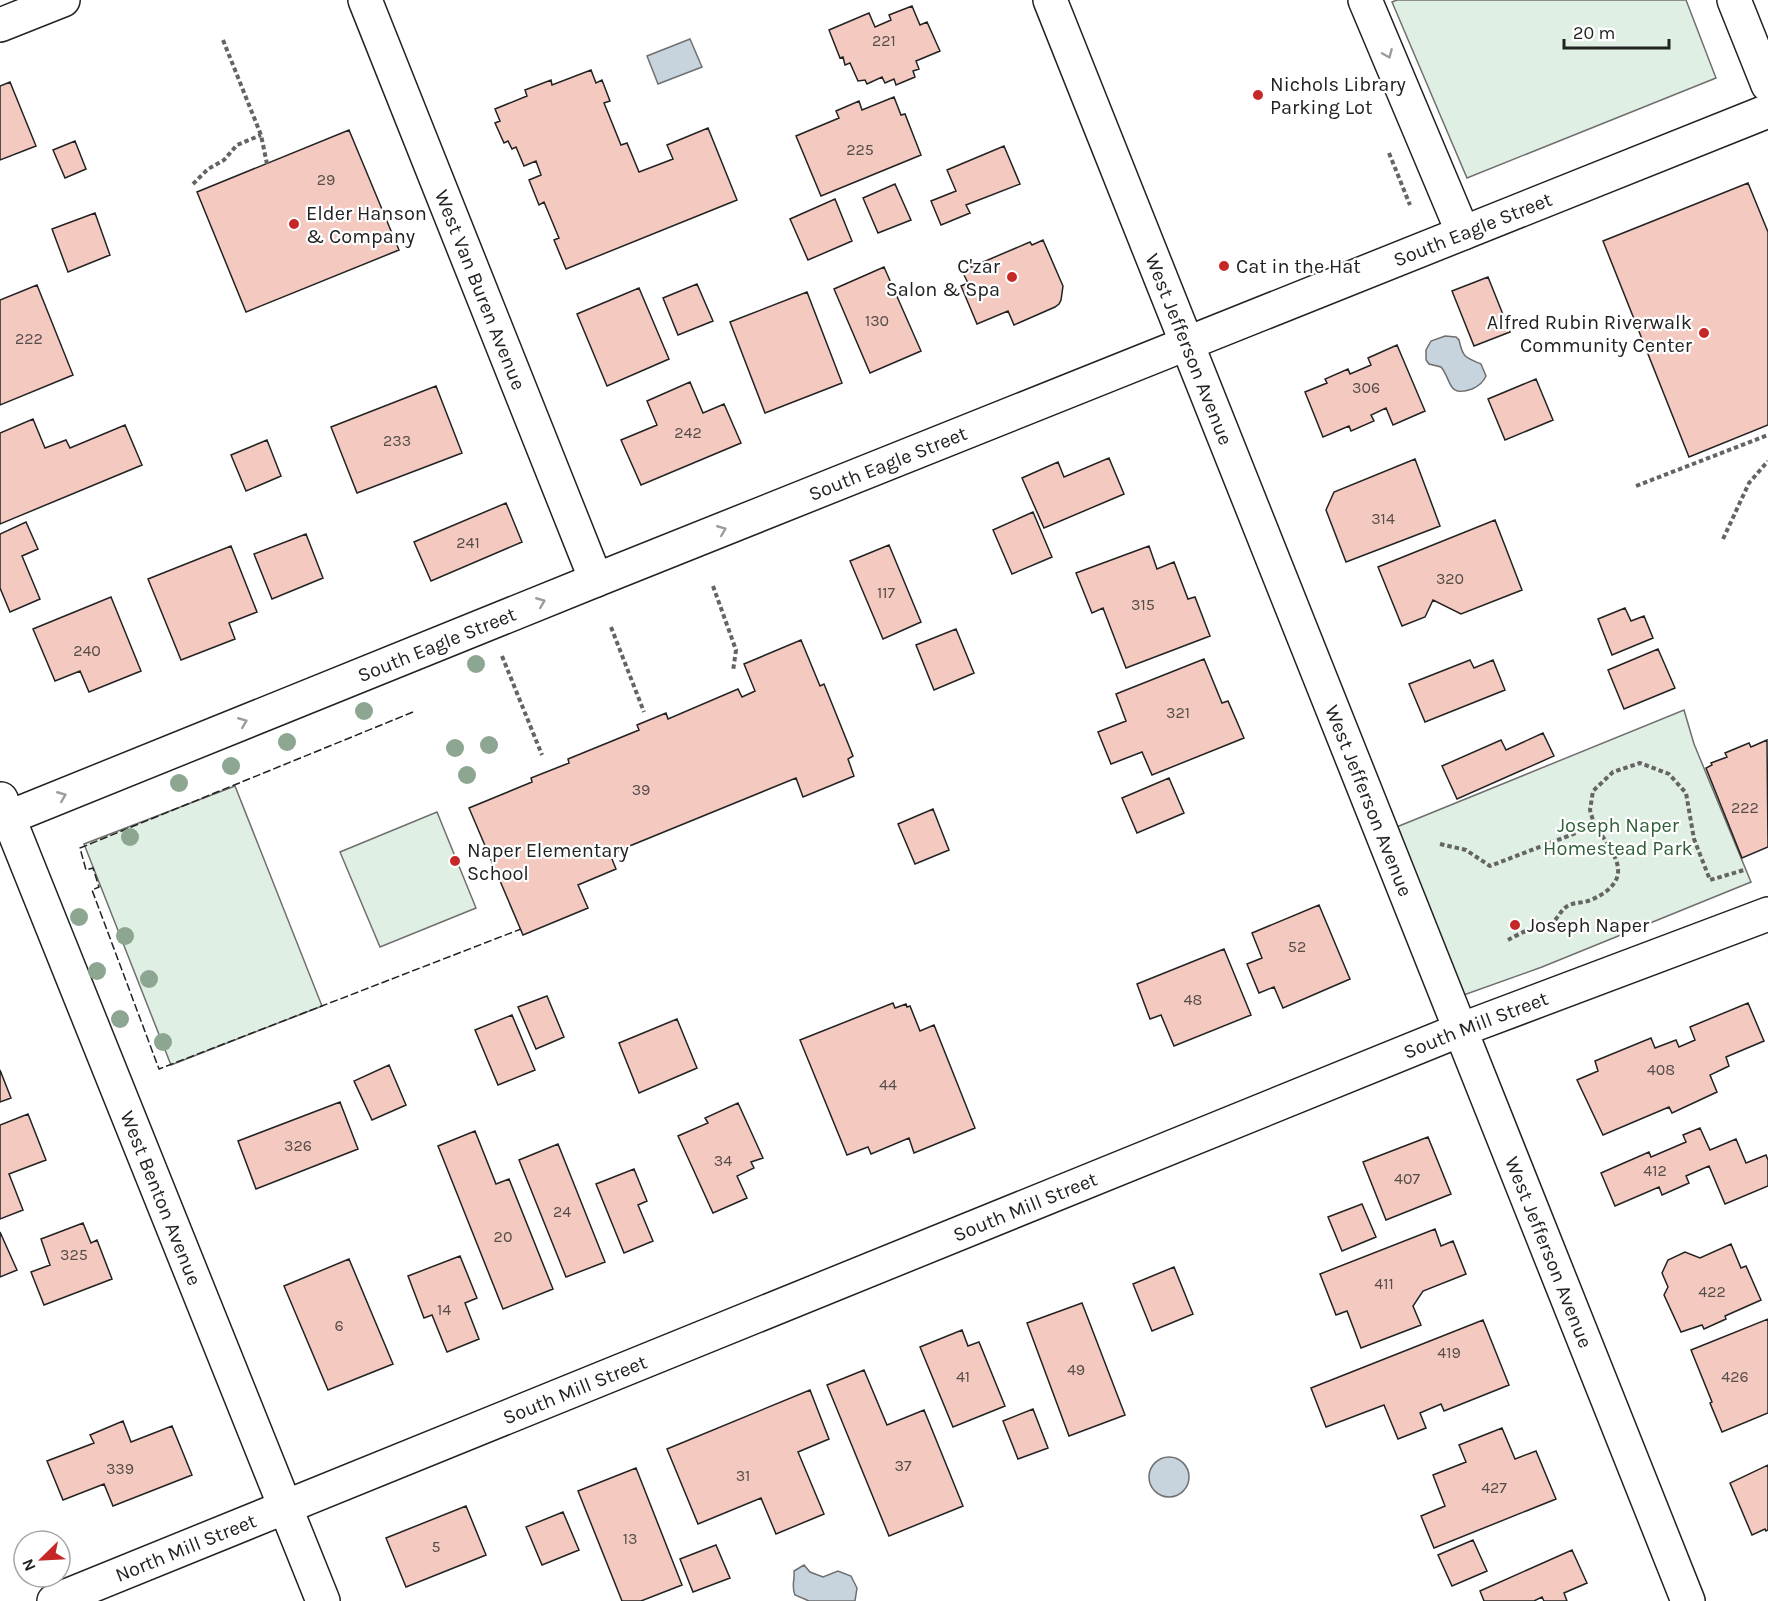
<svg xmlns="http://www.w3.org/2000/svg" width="1768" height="1601" font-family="Karla,sans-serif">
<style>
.green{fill:#e0efe3;stroke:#6f6f6f;stroke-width:1.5}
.water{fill:#c7d3dd;stroke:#6f6f6f;stroke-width:1.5}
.building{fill:#f3c9c0;stroke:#222;stroke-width:1.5}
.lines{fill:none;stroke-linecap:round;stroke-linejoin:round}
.minor-casing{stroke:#222;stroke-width:36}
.path{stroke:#646464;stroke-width:4;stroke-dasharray:4.5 3;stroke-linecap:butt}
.minor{stroke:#fff;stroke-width:33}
.fence{stroke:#222;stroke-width:1.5;stroke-dasharray:8 3;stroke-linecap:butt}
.tree{fill:#8da692}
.oneway{stroke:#9c9c9c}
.poi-dot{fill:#c62828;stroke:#fff;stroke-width:2}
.labels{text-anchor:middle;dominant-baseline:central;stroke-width:4.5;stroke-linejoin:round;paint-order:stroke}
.number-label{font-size:16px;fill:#564c4a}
.poi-label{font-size:20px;fill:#222;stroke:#fff;text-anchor:start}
.street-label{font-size:20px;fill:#222;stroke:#fff}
.park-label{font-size:20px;fill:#2f5e38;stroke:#fff}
</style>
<rect width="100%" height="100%" fill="#fff"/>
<!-- green -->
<path class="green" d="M1397,0H1686L1716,78L1467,178L1392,2Z
M1684,710L1694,744L1751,882L1542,967L1444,1002L1377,835Z
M235,786L322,1006L171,1065L84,844Z
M437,812L476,908L380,947L340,852Z"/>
<!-- water -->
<path class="water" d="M690,39L702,67L658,84L647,56Z
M1445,336L1456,337L1459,340C1463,358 1465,357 1481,364L1486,376C1483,383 1479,386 1472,389C1447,398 1452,380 1441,367L1429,364L1426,360V350L1431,341Z
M1149 1477a20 20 0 1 1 40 0a20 20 0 1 1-40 0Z
M804,1565L810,1572L823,1577L838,1571L851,1576L857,1588L855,1601H809L795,1595C791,1586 795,1580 794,1571Z"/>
<!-- building -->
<path class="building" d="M912,6L920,25L927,22L940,51L916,61L919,69L913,71L915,77L896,85L894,79L885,83L882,77L867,84L865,80L858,81L850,63L845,65L843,57L840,58L829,30L869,13L875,27L891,20L889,15Z
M591,70L596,83L602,80L610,101L604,103L621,145L627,143L639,172L673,159L667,145L708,128L737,200L566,269L554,240L559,238L544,202L539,205L529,180L541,175L536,161L524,166L516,147L512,149L508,141L504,143L495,123L500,121L495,109L527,96L525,90L551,80L552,85Z
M10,82L36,146L0,160V86Z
M894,97L901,115L905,114L921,155L821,196L796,136L839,118L836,111L859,101L862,110Z
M349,130L399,250L246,312L197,192Z
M75,141L86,169L65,178L53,150Z
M1004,146L1020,184L966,205L970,213L941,225L931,201L956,191L947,170Z
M1748,183L1768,232V425L1689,457L1603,241Z
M895,184L911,220L878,233L863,198Z
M835,199L852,241L808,260L790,219Z
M95,213L110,255L68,272L52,229Z
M1043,240L1063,286L1061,300L1059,304L1055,307L1014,325L1008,311L977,324L961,286L968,283L962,271L1030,242L1032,245Z
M884,267L921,351L870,373L834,289Z
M1488,277L1510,332L1474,346L1452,291Z
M697,284L713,321L678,335L663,298Z
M37,285L73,375L0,405V300Z
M639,288L669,359L607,386L577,314Z
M807,292L842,383L765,413L730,322Z
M1397,345L1425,411L1393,425L1386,408L1371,415L1374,421L1351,431L1349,426L1323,437L1305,392L1327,383L1325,379L1348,369L1350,374L1371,365L1368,358Z
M1536,379L1553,420L1505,440L1488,399Z
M690,382L703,413L724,404L741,443L641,485L621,440L657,425L647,401Z
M436,386L462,453L357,493L331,427Z
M33,419L45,448L66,440L70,448L125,425L142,465L0,524V433Z
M267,440L281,476L246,491L231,455Z
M1109,458L1124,494L1044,528L1022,478L1058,462L1064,477Z
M1415,459L1440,526L1346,562L1326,510L1334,492Z
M506,503L522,542L431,581L414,542Z
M1033,512L1052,557L1012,574L993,530Z
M1495,520L1522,590L1461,614L1433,600L1425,617L1402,626L1378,567Z
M26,522L38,549L22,556L40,599L10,612L0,588V534Z
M306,534L323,578L272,599L254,554Z
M889,545L921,622L883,639L850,561Z
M231,546L257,612L229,623L235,639L181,660L148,579Z
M1149,546L1157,569L1174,562L1188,599L1195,597L1210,636L1126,668L1103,608L1092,613L1076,573Z
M111,597L141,671L89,692L80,671L55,681L33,629Z
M1625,608L1631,621L1644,616L1653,638L1612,655L1598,619Z
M956,629L974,673L934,690L916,645Z
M801,640L820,686L824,684L853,756L848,759L854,776L803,797L796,778L610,854L616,869L578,885L588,908L523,935L469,808L532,782L531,778L569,763L568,759L639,730L637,725L666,713L668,719L738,689L742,697L755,691L744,664Z
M1658,649L1675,688L1624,709L1608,670Z
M1204,659L1222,703L1228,701L1244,738L1152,775L1142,752L1111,764L1098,732L1126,721L1116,694Z
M1470,660L1474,668L1493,660L1505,690L1425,722L1409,684Z
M1543,733L1554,756L1457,799L1442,766L1501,740L1506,750Z
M1767,740L1768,847L1742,858L1706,768L1712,765L1711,763L1727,757L1725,753L1749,743L1751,747Z
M1169,778L1184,813L1137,833L1122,798Z
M933,809L949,850L915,864L898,824Z
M1319,905L1350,979L1283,1008L1274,987L1259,993L1247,964L1262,958L1252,933Z
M1224,949L1251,1015L1174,1046L1161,1015L1150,1019L1137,984Z
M547,996L564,1037L536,1049L518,1007Z
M893,1003L895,1008L906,1004L907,1007L910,1006L920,1031L934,1025L975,1128L914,1153L909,1138L871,1154L868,1147L847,1155L800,1040Z
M1748,1003L1764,1041L1726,1057L1729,1066L1710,1075L1717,1092L1672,1113L1669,1107L1603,1135L1577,1080L1598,1071L1595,1061L1651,1038L1655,1048L1676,1040L1679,1047L1695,1040L1690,1027Z
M512,1015L535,1070L498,1085L475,1030Z
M677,1019L697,1068L639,1093L619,1043Z
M389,1065L406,1105L372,1120L354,1081Z
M0,1070L11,1098L0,1102Z
M340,1102L358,1149L256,1189L238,1141Z
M738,1103L763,1158L751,1162L754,1168L737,1176L747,1198L713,1213L678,1136L708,1123L705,1118Z
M28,1114L46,1160L9,1174L23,1210L0,1219V1125Z
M1700,1128L1710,1150L1736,1139L1746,1163L1766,1155L1768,1160V1186L1725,1204L1709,1166L1686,1176L1689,1183L1662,1195L1659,1187L1615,1206L1601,1173L1649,1152L1651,1157L1686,1142L1683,1135Z
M475,1131L496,1184L509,1179L553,1289L503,1309L438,1146Z
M1428,1137L1451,1194L1386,1220L1363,1162Z
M558,1144L605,1262L566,1277L519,1160Z
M634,1169L647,1201L638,1205L653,1241L624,1253L596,1184Z
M1362,1204L1376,1237L1342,1251L1328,1217Z
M83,1223L91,1243L97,1240L112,1279L44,1305L31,1272L50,1265L41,1239Z
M1435,1229L1441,1246L1453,1241L1466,1274L1423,1291L1413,1306L1421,1325L1361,1348L1347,1311L1336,1315L1320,1274Z
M0,1232L17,1270L0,1277Z
M1731,1244L1741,1268L1746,1266L1761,1300L1725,1316L1726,1319L1704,1329L1702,1325L1681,1332L1664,1295L1668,1287L1662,1273L1668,1260L1685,1252L1700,1258Z
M460,1256L477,1298L465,1303L479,1339L447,1352L432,1315L424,1318L408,1276Z
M349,1259L393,1364L328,1390L284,1286Z
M1174,1267L1193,1314L1152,1331L1133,1284Z
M1082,1303L1125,1415L1069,1436L1027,1323Z
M1768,1319V1413L1722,1432L1710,1403L1712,1402L1691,1350Z
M1483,1320L1509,1385L1444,1411L1441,1404L1420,1413L1426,1428L1398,1439L1384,1405L1326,1427L1311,1388Z
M962,1330L968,1346L979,1342L1005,1406L953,1427L920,1347Z
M864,1370L887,1425L924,1410L963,1506L889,1536L827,1385Z
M810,1390L829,1439L798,1452L824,1514L776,1534L761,1498L698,1524L667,1449Z
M1033,1409L1048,1448L1018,1459L1003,1421Z
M123,1421L131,1442L172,1426L192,1475L113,1506L104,1484L63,1500L47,1461L94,1443L90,1435Z
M1502,1428L1515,1459L1536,1451L1556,1499L1434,1548L1421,1516L1445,1506L1433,1475L1466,1462L1459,1445Z
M1768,1465V1530L1766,1531L1765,1529L1752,1535L1730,1483Z
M636,1468L682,1585L641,1601H622L578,1491Z
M466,1506L486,1555L406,1587L386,1538Z
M563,1512L579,1550L542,1565L526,1527Z
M1473,1540L1487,1571L1452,1586L1438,1555Z
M716,1545L730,1578L693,1592L680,1559Z
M1572,1550L1587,1583L1564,1593L1567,1601H1544L1542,1597L1534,1601H1484L1480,1591Z"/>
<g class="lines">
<!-- minor casing -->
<g class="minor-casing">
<g id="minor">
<path id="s1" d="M365,0L596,580"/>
<path id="s2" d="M1050,0L1688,1601"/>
<path d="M1365,0L1463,233"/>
<path d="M1734,0L1768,85"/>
<path d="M0,25L63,0"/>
<path id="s3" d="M1,799L323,1601"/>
<path id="s4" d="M0,821L596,580L1768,111"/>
<path id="s5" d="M54,1601L1460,1030L1768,914"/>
</g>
</g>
<!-- path -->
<path class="path" d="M223,40L261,135L267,164
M1389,153L1410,205
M193,184L208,169L224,160L237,145L261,135
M1636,486L1768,435
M1723,539L1749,483L1768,461
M713,586L736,650L733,671
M611,627L644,712
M502,656L542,755
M1440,844L1466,850L1490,866L1576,833L1594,824L1590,810L1593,791L1613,772L1640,763L1669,774L1686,793L1694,839L1710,880L1744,870
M1508,940C1514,937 1522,932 1529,930C1536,928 1543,931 1550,925C1558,919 1560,910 1569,905C1576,902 1584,903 1591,900C1637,879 1615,855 1594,824"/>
<!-- minor -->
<use href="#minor" class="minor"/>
<!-- fence -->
<path class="fence" d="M413,712L80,848L86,870L93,868L99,887L92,890L159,1069L521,929"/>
</g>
<!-- trees -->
<g class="tree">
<circle cx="476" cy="664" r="9"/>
<circle cx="364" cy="711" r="9"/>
<circle cx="287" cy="742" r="9"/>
<circle cx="489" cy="745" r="9"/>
<circle cx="455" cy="748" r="9"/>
<circle cx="231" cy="766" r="9"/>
<circle cx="467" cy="775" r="9"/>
<circle cx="179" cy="783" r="9"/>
<circle cx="130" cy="837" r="9"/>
<circle cx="79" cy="917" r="9"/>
<circle cx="125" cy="936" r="9"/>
<circle cx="97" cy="971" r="9"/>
<circle cx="149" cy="979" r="9"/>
<circle cx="120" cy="1019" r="9"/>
<circle cx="163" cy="1042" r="9"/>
</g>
<!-- one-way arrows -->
<defs><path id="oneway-chevron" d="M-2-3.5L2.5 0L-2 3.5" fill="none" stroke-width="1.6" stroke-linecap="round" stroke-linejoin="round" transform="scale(1.5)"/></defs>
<g class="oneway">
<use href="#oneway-chevron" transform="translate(1388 54) rotate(67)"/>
<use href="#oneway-chevron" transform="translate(722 530) rotate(-22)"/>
<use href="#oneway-chevron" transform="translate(541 602) rotate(-22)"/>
<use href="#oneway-chevron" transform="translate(243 722) rotate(-22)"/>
<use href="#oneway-chevron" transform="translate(62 796) rotate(-22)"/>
</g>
<!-- markers -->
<g class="poi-dot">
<circle cx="1258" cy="95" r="6"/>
<circle cx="294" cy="224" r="6"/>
<circle cx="1224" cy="266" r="6"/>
<circle cx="1012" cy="277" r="6"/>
<circle cx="1704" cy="333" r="6"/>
<circle cx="455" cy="861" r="6"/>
<circle cx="1515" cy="925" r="6"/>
</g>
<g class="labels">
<!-- number labels -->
<g class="number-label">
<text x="884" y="40">221</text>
<text x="860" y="149">225</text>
<text x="326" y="179">29</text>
<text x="877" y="320">130</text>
<text x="29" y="338">222</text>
<text x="1366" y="387">306</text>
<text x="688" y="432">242</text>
<text x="397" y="440">233</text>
<text x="1383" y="518">314</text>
<text x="468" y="542">241</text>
<text x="1450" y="578">320</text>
<text x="886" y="592">117</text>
<text x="1143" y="604">315</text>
<text x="87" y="650">240</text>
<text x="1178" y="712">321</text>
<text x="641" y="789">39</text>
<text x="1745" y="807">222</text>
<text x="1297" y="946">52</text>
<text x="1193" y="999">48</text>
<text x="1661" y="1069">408</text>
<text x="888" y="1084">44</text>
<text x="298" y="1145">326</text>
<text x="723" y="1160">34</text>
<text x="1655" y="1170">412</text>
<text x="1407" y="1178">407</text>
<text x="562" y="1211">24</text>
<text x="503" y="1236">20</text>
<text x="74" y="1254">325</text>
<text x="1384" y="1283">411</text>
<text x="1712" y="1291">422</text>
<text x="444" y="1309">14</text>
<text x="339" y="1325">6</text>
<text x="1449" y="1352">419</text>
<text x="1076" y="1369">49</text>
<text x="963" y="1376">41</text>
<text x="1735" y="1376">426</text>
<text x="903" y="1465">37</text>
<text x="120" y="1468">339</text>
<text x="743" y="1475">31</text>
<text x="1494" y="1487">427</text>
<text x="630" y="1538">13</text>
<text x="436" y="1546">5</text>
</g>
<!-- poi labels -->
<g class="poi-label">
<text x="1270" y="84">Nichols Library<tspan x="1270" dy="23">Parking Lot</tspan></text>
<text x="306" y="213">Elder Hanson<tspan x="306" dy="23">&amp; Company</tspan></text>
<text x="1000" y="266" text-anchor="end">C'zar<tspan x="1000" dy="23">Salon &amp; Spa</tspan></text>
<text x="1236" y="266">Cat in the Hat</text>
<text x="1692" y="322" text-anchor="end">Alfred Rubin Riverwalk<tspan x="1692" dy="23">Community Center</tspan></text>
<text x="467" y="850">Naper Elementary<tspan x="467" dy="23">School</tspan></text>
<text x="1527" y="925">Joseph Naper</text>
</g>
<!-- street labels -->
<g class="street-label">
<text stroke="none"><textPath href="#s4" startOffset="1587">South Eagle Street</textPath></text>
<text stroke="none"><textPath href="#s1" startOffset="312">West Van Buren Avenue</textPath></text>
<text stroke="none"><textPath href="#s2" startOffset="376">West Jefferson Avenue</textPath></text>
<text stroke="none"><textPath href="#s4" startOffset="957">South Eagle Street</textPath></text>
<text stroke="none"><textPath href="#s4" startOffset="471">South Eagle Street</textPath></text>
<text stroke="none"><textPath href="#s2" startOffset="862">West Jefferson Avenue</textPath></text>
<text stroke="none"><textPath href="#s5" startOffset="1534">South Mill Street</textPath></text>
<text stroke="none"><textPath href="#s3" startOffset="430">West Benton Avenue</textPath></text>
<text stroke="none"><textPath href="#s5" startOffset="1048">South Mill Street</textPath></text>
<text stroke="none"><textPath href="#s2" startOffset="1348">West Jefferson Avenue</textPath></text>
<text stroke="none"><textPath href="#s5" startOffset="562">South Mill Street</textPath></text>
<text stroke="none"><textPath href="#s5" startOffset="142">North Mill Street</textPath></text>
</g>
<!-- park labels -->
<g class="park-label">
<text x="1618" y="825">Joseph Naper<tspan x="1618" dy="23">Homestead Park</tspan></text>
</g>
</g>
<!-- north arrow -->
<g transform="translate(42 1559) rotate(246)"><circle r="28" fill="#ffffff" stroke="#a7a7a7" stroke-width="1.5"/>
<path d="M0-4.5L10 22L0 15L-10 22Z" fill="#c62828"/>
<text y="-9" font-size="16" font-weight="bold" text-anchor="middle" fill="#222222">N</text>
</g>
<!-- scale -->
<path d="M1564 39v9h105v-9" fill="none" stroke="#222222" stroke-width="3"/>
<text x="1573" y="39" font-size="18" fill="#222222" stroke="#ffffff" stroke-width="4.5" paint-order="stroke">20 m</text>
</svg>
